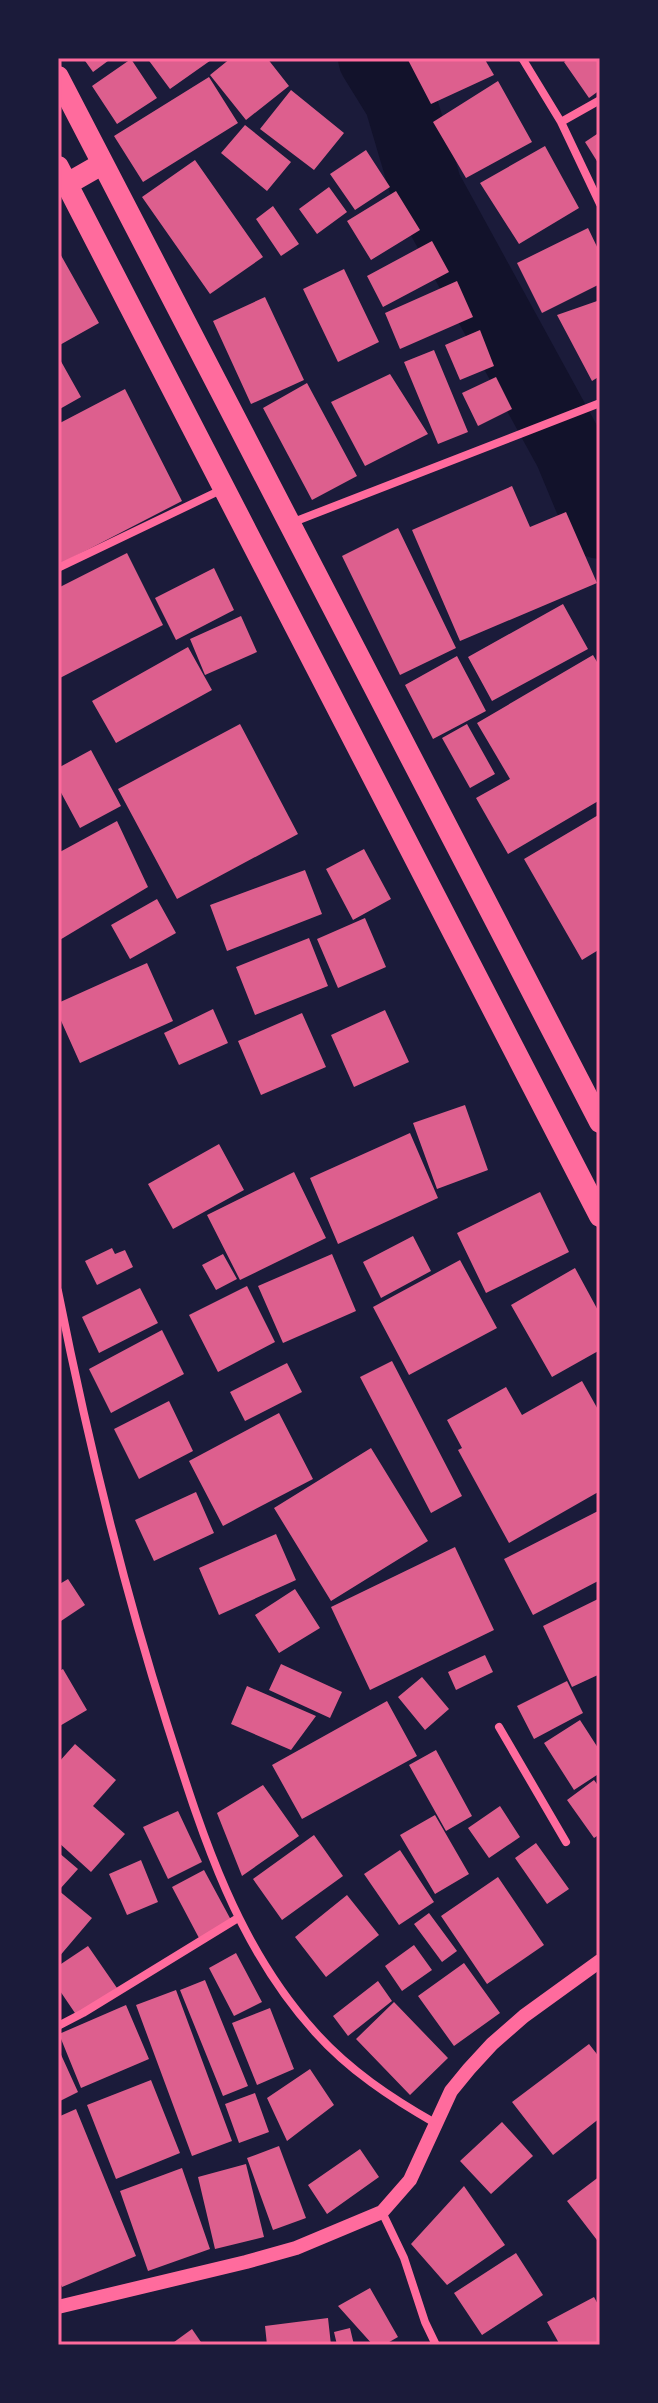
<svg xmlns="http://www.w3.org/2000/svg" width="658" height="2403" font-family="Signika,sans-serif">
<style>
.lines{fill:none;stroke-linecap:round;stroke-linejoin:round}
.river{stroke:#12122b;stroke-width:72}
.building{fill:#dd5f8e}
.minor{stroke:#ff6b9d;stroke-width:8}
.tertiary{stroke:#ff6b9d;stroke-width:14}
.trunk{stroke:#ff6b9d;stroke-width:22}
.neatline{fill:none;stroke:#ff6b9d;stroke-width:3}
</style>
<rect width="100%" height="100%" fill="#1b1b3a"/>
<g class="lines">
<!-- river -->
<path class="river" d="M374,58L400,100L426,188L570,451L600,523"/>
</g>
<!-- building -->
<path class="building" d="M83,58H112L93,72Z
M147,58H214L170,89Z
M231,58H267L289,86L246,120L210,75Z
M407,58H484L494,75L431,104Z
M570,58H600V90L589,98L564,62Z
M131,59L157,98L117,124L92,86Z
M209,77L238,123L143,182L114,136Z
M498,81L532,142L466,178L433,122Z
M291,90L344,133L314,170L260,129Z
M245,125L291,162L267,191L221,153Z
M600,132V166L585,142Z
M545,146L579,208L519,244L480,183Z
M366,150L390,187L355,210L330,174Z
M195,160L263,257L210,294L142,197Z
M329,187L347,212L317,234L299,209Z
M396,191L420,230L371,260L347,221Z
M273,206L299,244L281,256L256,219Z
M588,228L600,253V284L542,313L517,263Z
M432,241L449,272L383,307L367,276Z
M58,250L99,323L58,346Z
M344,269L379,342L338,362L303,289Z
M457,281L473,317L400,349L385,313Z
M265,297L304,380L251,404L213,321Z
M600,300V376L592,381L557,315Z
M480,330L494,366L460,380L445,345Z
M434,350L468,432L438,444L404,362Z
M58,356L81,397L58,410Z
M390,374L428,434L365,466L331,402Z
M496,377L512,409L478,426L462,393Z
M307,383L357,476L312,500L263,408Z
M125,389L182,501L58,565V424Z
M512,486L530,527L566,512L597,583L460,641L412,530Z
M398,528L456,648L400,675L342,556Z
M127,553L163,625L58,679V588Z
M214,568L234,610L176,640L155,598Z
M563,604L588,649L492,701L468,657Z
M241,616L257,652L205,675L190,639Z
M188,647L212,690L116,743L92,701Z
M593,655L600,667V800L508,854L476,798L510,779L477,723Z
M457,656L486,711L433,739L405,685Z
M240,724L298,834L177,899L118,789Z
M467,724L495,774L470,788L442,738Z
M91,750L121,806L80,828L58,787V768Z
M600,814V949L582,960L524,859Z
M117,821L148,887L58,941V853Z
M364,849L391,899L353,920L326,869Z
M305,870L322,914L227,951L210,905Z
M157,899L176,933L130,959L111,925Z
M365,918L386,967L338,988L317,939Z
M309,938L328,986L255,1015L236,967Z
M147,963L173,1021L80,1063L58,1014V1003Z
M213,1009L228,1043L179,1065L164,1033Z
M385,1010L409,1062L354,1087L331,1035Z
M302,1013L326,1067L261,1095L238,1041Z
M465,1105L488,1170L437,1189L413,1123Z
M410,1133L438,1198L338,1244L310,1178Z
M219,1144L244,1190L173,1229L148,1184Z
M294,1172L326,1238L240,1280L207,1215Z
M540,1192L569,1252L486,1293L457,1233Z
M413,1236L431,1271L381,1298L363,1262Z
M112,1248L115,1254L125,1250L133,1267L97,1285L85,1261Z
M223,1254L237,1279L216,1290L202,1265Z
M332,1254L356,1311L283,1343L258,1286Z
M460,1260L497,1328L409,1375L373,1307Z
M575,1268L600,1314V1350L552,1377L511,1305Z
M247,1286L275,1342L218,1372L189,1315Z
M140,1288L158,1323L99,1353L82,1317Z
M162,1330L184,1374L111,1413L89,1369Z
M392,1361L462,1496L431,1513L360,1377Z
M287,1363L302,1392L245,1421L230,1392Z
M582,1381L600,1413V1491L509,1543L458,1450L462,1448L447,1420L506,1387L522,1415Z
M169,1401L193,1451L139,1479L114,1429Z
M279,1413L313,1479L223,1526L189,1461Z
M371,1448L428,1541L331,1601L274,1508Z
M196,1492L214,1533L154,1561L135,1520Z
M600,1510V1580L533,1615L504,1559Z
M276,1534L296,1580L219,1615L199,1568Z
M455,1547L494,1630L370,1690L331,1607Z
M68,1579L85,1605L58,1623V1585Z
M295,1589L320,1628L279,1653L255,1615Z
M600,1598V1674L572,1687L543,1626Z
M485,1655L493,1672L456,1690L448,1672Z
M281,1664L342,1692L330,1718L269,1690Z
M63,1669L87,1710L58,1727V1672Z
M422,1677L449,1709L425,1730L398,1697Z
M567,1681L583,1713L534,1739L517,1706Z
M247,1686L316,1716L291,1750L231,1724Z
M387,1701L417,1756L302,1819L272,1765Z
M580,1720L600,1751V1773L574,1790L544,1743Z
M75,1744L116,1780L93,1806L125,1834L91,1872L58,1842V1763Z
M436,1750L472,1816L446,1831L409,1765Z
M594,1780L600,1788V1834L594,1838L567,1800Z
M263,1785L299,1836L242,1876L217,1813Z
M500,1806L520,1837L489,1858L468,1828Z
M178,1811L202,1862L168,1879L143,1827Z
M435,1815L469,1874L435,1894L400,1835Z
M314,1835L343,1876L282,1920L253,1879Z
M536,1843L569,1889L547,1904L515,1858Z
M400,1850L434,1902L399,1925L364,1874Z
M58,1852L78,1869L60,1889L58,1888Z
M141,1860L158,1902L127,1915L109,1874Z
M204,1870L231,1920L199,1938L172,1887Z
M498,1877L544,1945L487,1984L441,1916Z
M58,1890L92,1918L58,1958Z
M347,1895L379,1935L326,1977L295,1937Z
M429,1913L457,1951L442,1962L414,1924Z
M414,1945L432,1970L402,1991L385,1966Z
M88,1946L117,1988L77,2016L58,1988V1966Z
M236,1953L262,2002L234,2016L209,1968Z
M464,1963L500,2013L454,2046L418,1996Z
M205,1980L248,2086L223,2096L180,1990Z
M378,1981L392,2001L348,2036L333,2016Z
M176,1990L232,2141L192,2156L136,2005Z
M394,2002L448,2058L410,2095L356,2039Z
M126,2005L149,2059L81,2088L59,2034Z
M270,2008L294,2069L257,2085L232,2023Z
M589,2044L600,2058V2118L553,2155L512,2102Z
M58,2048L78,2092L58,2102Z
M310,2069L334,2105L287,2141L267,2098Z
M151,2080L180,2153L116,2179L87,2105Z
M255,2093L269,2132L239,2143L225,2104Z
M76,2109L136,2256L62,2287L58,2278V2117Z
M502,2122L533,2156L491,2194L460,2161Z
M279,2146L306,2218L273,2230L247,2158Z
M360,2149L379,2177L327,2214L308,2185Z
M246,2164L264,2237L215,2249L198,2177Z
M182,2168L210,2249L148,2271L120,2191Z
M600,2176V2244L567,2201Z
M464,2186L505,2245L447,2285L411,2244Z
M516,2253L543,2295L482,2335L454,2293Z
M370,2288L398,2337L384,2345H373L338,2306Z
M594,2297L600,2308V2345H560L547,2322Z
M328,2318L331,2345H267L265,2326Z
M350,2328L354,2345H337L334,2332Z
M192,2329L203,2345H170Z"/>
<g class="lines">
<!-- minor -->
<path class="minor" d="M522,58L561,122L600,204
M561,122L600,100
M291,523L600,403
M58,568L223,489
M58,1291C87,1437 122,1582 167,1724C202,1834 236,1945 315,2032C349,2070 391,2098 435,2123
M499,1727L566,1842
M58,2026L83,2013L238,1918
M382,2212L404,2258L425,2322L436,2345"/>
<!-- tertiary -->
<path class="tertiary" d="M58,2307L246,2262L296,2248L382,2212L410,2180L451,2091L469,2069L492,2044L524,2016L600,1961"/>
<!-- trunk -->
<path class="trunk" d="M58,77L600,1122
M58,167L600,1216
M67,184L102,164"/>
</g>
<!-- border -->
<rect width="658" height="2403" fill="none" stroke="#1b1b3a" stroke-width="120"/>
<rect x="60" y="60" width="538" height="2283" class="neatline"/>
</svg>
